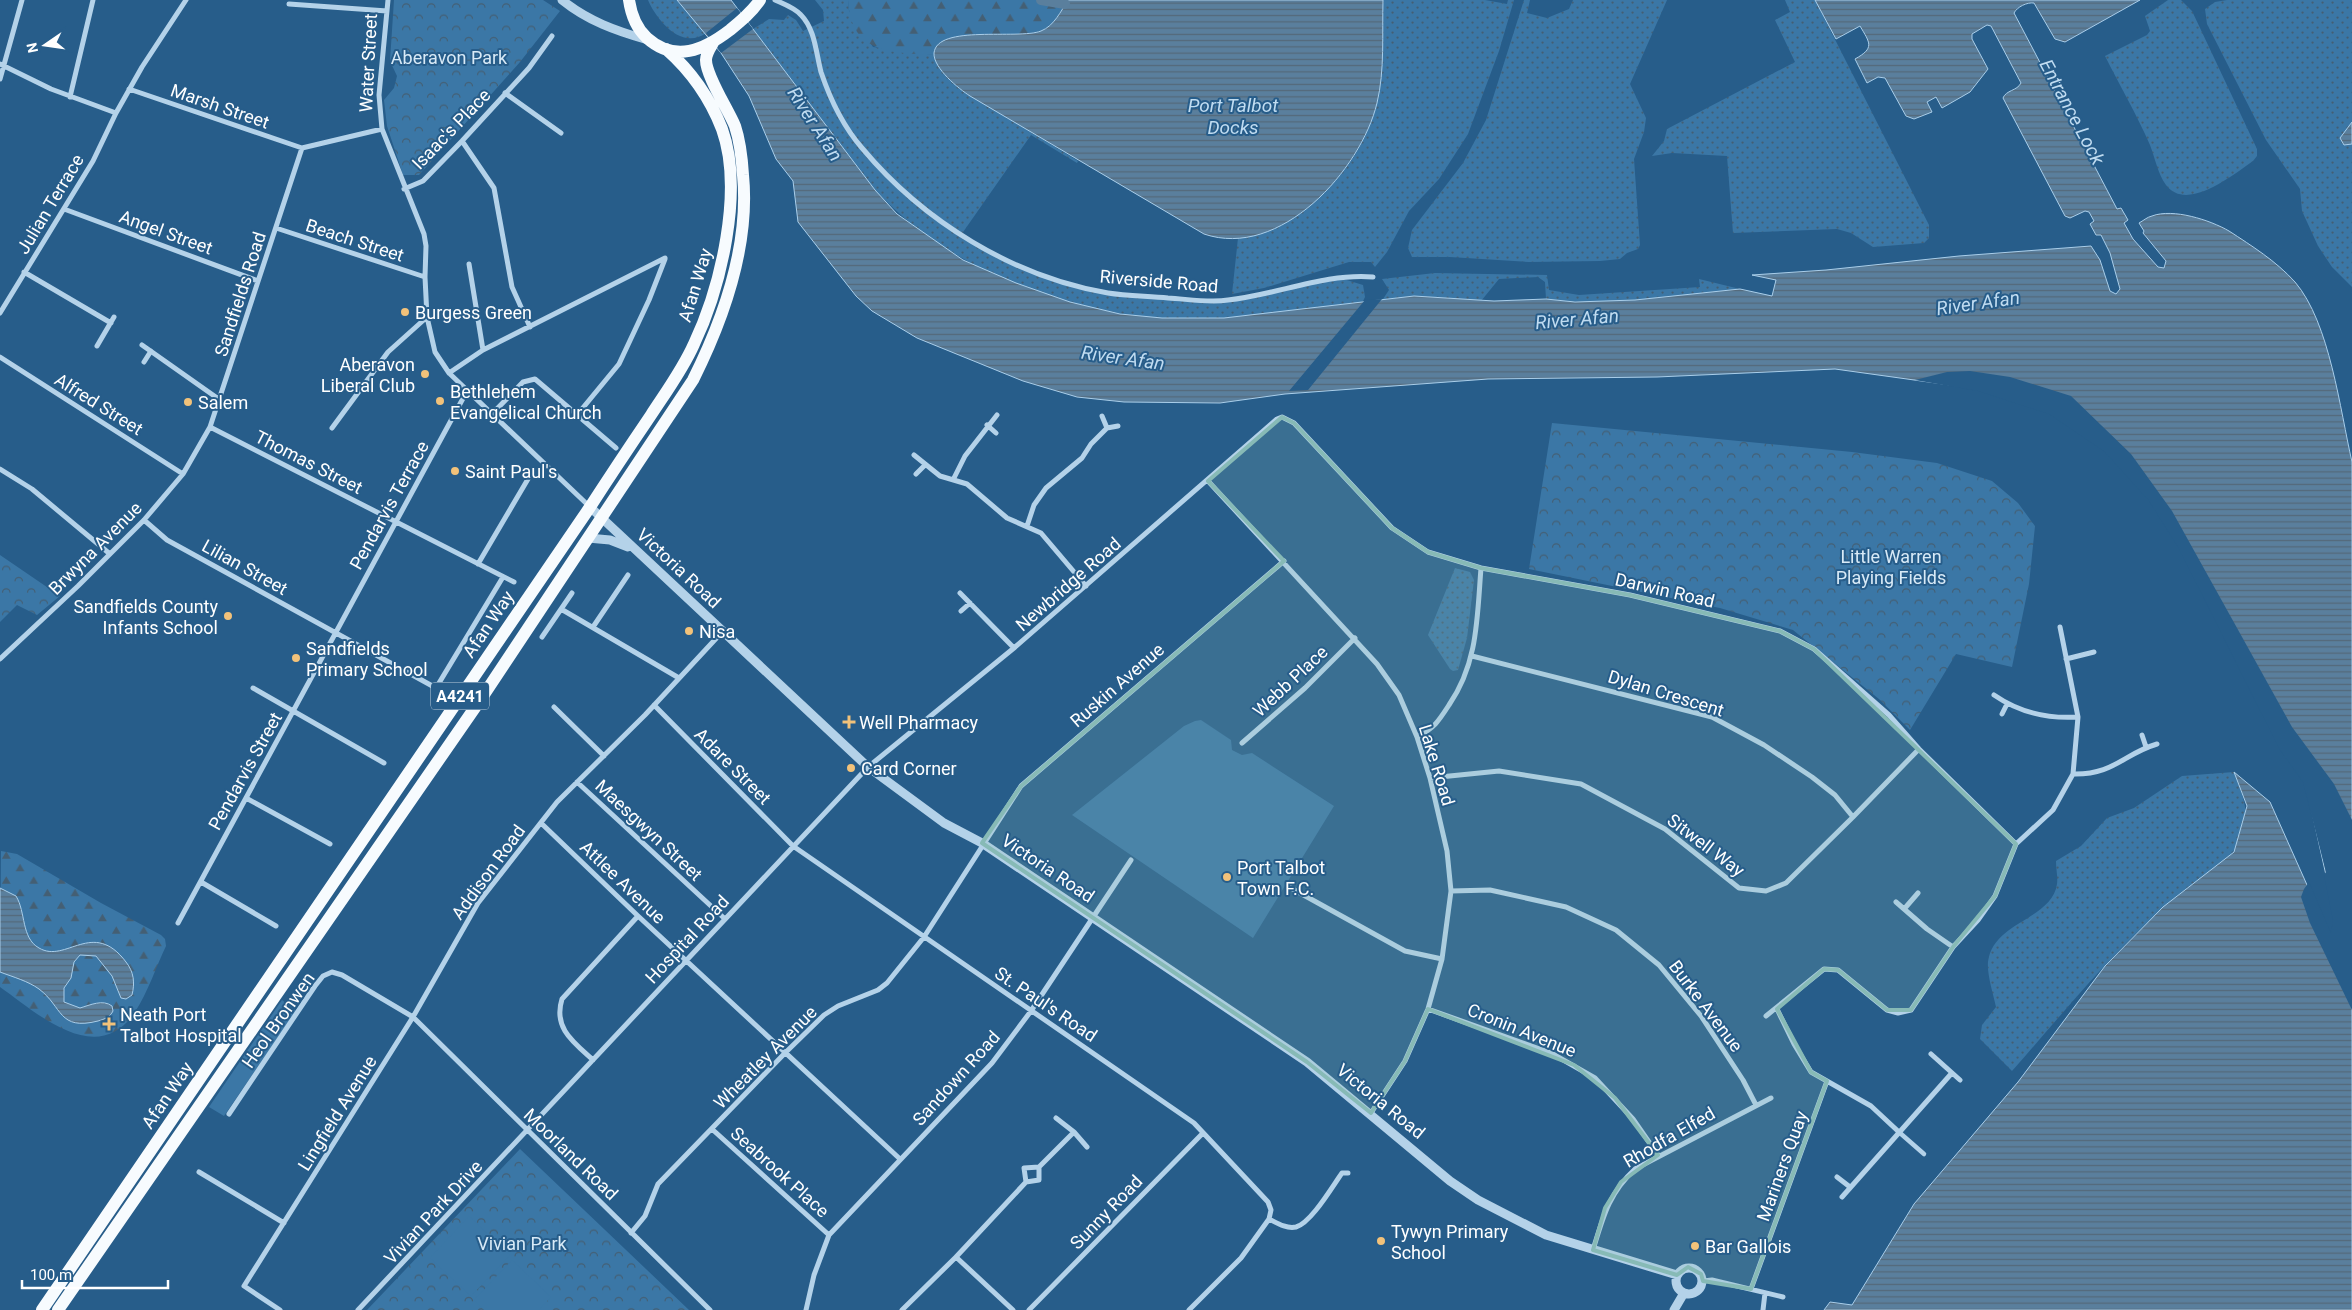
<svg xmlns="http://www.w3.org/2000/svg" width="2352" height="1310" font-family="Roboto,sans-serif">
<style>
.grass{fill:url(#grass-dots)}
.forest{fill:url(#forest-firs)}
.park{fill:url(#park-crowns)}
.garden{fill:#3b77a6}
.water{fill:url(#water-rules);stroke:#a9ceea}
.pier{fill:#275d8a}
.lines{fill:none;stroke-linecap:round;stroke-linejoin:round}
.canal{stroke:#5a7f9d;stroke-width:10}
.pedestrian{stroke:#b4d2e9;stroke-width:4.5}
.minor{stroke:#b4d2e9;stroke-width:5}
.tertiary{stroke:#b4d2e9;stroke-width:9}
.primary{stroke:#f7fbfe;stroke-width:12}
.marked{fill:#87bab6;fill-opacity:0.2;stroke:#87bab6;stroke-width:4;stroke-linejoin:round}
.poi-dot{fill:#f2c27a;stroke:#275d8a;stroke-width:2}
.labels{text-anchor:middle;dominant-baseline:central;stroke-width:4;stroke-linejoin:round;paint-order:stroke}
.shield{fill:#275d8a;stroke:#becedc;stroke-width:1}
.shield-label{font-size:16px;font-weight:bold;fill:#fff}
.park-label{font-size:18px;fill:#d8eaf7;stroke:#275d8a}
.street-label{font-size:18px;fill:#fff;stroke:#275d8a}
.poi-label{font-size:18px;fill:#fff;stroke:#275d8a;text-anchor:start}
.water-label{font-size:19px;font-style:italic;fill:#c0dcf1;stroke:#275d8a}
</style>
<defs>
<pattern id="grass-dots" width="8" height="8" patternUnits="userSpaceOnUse" patternTransform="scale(1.25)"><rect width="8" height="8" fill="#3b77a6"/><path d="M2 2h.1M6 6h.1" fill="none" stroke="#445f74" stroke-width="1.8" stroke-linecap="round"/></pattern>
<pattern id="forest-firs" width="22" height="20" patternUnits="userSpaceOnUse" patternTransform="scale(1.25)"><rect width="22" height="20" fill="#3b77a6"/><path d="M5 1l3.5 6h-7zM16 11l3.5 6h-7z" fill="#445f74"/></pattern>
<pattern id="park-crowns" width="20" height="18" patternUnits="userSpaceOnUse" patternTransform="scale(1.25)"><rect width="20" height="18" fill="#3b77a6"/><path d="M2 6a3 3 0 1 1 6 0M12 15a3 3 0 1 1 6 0" fill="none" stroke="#445f74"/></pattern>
<pattern id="water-rules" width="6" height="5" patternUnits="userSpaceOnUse" patternTransform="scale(1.25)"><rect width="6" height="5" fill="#5a7f9d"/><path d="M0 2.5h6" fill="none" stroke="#546879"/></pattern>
</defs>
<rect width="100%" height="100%" fill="#275d8a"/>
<!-- grass -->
<path class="grass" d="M648,0H677L706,33C681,51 656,19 648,0Z
M815,0H848L849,11L873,47L934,55L942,71L959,88L1078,161L1077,163L1031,135L961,235L1000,257L1043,275L1101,292L1221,301L1340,278L1363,285L1365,297L1362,303C1296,310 1228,323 1162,318C1057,311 947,267 875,190L753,29L769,19L784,20L788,15L796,20L803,31L824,21L823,10Z
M1383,0H1485L1507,4L1508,0H1514L1499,51L1468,134L1439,179L1409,211L1387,252L1375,267L1371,262H1349L1264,288L1232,294L1238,238C1270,234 1285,224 1309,205C1384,145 1381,88 1383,0Z
M1524,0H1530L1527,13L1547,18L1569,9L1573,0H1667L1630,84L1646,118L1644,132L1634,159L1640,245L1638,249L1627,253L1620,259L1600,261L1529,262L1450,257H1412L1408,248L1412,230L1463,163L1486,120Z
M1785,0H1815L1929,225V238L1924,243L1873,247L1851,233L1837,229L1733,233L1727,156L1672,153L1652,156L1664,141L1667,129L1795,62L1775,20L1790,12Z
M2168,0H2181L2192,11L2257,149V156L2253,161C2234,174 2187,213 2166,185C2158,174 2155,158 2150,145C2137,115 2120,86 2105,56L2147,35L2150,31L2145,16Z
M2227,0H2352V287L2332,267L2318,246L2302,211L2300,189L2266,140L2207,24L2205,9L2215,2Z
M1435,273L1547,275L1549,290L1579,295L1700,287L1699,279L1740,289C1676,297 1611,306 1546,299L1545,282L1538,277L1499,279L1481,301L1436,297L1383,299L1389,290L1382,279Z
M1455,568L1470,572L1474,580L1467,638L1458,670L1453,671L1450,669L1428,635Z
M2234,772C2241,792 2251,812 2243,834C2235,858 2207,873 2187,888C2121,940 2067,1009 2012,1071L1980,1039L1982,1025L1996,1007C1993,993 1987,975 1988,962C1993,921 2052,920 2057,884C2058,878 2056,869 2056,861L2081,846L2107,818L2134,808L2182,776Z"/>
<!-- forest -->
<path class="forest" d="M848,0H1068L1053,23L1042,31L936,47L934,55C890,52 851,54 848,0Z
M1,851L17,854L101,903L161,935L165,939L166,946C156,967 148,992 135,1012C97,1069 37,1013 0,987Z"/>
<!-- park -->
<path class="park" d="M394,0H543L560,11L520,62L419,175H403L387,126L384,100L394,88L397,76L390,61Z
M1552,423L1852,452L1937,463L1992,481L2018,503L2035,526L2029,584L2012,667L1956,654L1910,730L1879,699L1793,630L1720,608L1529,569Z
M0,555L60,596L37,615L17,605L0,622Z
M520,1149L689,1310H367Z"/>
<!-- garden -->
<path class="garden" d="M1201,720L1231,740L1232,750L1242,755L1252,753L1334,806L1253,938L1072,815L1184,726L1195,721Z
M282,1000L296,1011L224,1116L209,1107Z
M469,1216L510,1255L471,1296L430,1258Z
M512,1260L551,1297L539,1310H484L474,1300Z"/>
<!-- water -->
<path class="water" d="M677,0H731L875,190L897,214L963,260L1016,283L1070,302L1120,314L1162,318H1224L1414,296L1494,301L1546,299L1575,302L1635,300L1740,289L1772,296L1776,280L1752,275L1826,270L1959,256L2091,246L2100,260L2110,291L2116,294L2120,289L2110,253L2101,235H2096L2090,224L2094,221L2089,212L2085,211L2070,218L2065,216L2003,98C2006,90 2017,91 2021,83L1991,26L1987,25L1972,34V39L1988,69L1970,92L1942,108L1936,97L1927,102L1932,112L1914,119L1906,116L1885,78L1878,77L1867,83L1855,59C1875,48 1870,43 1860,26L1836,39L1815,0H2140L2065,42L2055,39L2034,3C2027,2 2017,7 2014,13L2117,209L2121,208L2128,220L2124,223L2133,239L2158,267L2164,268L2166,261L2143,233L2144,231L2139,223C2143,221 2147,217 2152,216C2173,208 2210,220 2229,231C2252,246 2276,261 2295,282C2330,323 2340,410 2352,462V1310H1824L1830,1302L1852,1305L1914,1204L2018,1082L2105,966L2163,907L2234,852L2247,806L2234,772L2270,802L2332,941L2336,920L2305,781L2180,546L2151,500L2107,450L2050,412L1979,389L1835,369L1657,377L1488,379L1285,394L1220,403L1124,402L1077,397L1023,381L917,338L872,311L856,296L798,222L793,181L776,159L749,96L721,53Z
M1068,0H1383C1382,33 1385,70 1377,103C1361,170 1280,260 1204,234L970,96C959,89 933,68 934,53C937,24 1018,40 1041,31C1054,26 1061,11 1068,0Z
M2352,122V144L2344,145L2340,138Z
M0,888L16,896C26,912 21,938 39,948C66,964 93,918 126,962C134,972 135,983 132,995L126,999L121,998L112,976L96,956L80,955L74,962L71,978L64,988V1002L80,1008C90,1005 103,999 112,1006L113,1011C110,1017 105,1019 98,1021C58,1031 63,1007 39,989C28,981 13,977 0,972Z"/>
<!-- pier -->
<path class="pier" d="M737,8L753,29L721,53L706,33Z
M1382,299L1308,390L1289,391L1365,300Z
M1970,371L2010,377L2071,396L2131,454L2172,511L2292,727L2334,784L2352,820V1010L2310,923L2301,897L2304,889L2309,882L2331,933L2333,920L2324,875L2326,872L2303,782L2280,750L2178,547L2149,501L2105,452L2049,414L1978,391L1915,380L1947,372Z"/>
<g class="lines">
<!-- canal -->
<path class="canal" d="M1041,0L1065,4"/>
<!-- pedestrian -->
<path class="pedestrian" d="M1900,1133L1924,1154"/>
<!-- minor -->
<path class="minor" d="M388,0L379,95L382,129L424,234L426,246L425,277L427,317L435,352L449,373L590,507
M775,0C784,4 795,8 801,15C815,29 816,53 821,72C830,99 843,126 862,148C923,221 1013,277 1108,293C1127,296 1148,296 1168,298C1187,299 1209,303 1228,300C1277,295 1324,273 1373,277
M289,4L387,11
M0,64L51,89L116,113
M0,79L22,0
M129,89L302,148
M505,93L561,133
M70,97L93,0
M462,141L494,188L512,287L530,327
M302,148L382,129
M404,189L423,181L462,141L529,68L552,36
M64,209L258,281
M276,228L425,277
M469,264L483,350
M24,272L111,323
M0,313L93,161L116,113L142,67L186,0
M142,345L220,400
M97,346L114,317
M0,357L183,474
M144,362L151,351
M449,373L483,350L665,258
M492,414L523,382L535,379L616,448
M577,415L619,364L649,300L665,259
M1102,416L1107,428
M987,425L996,433
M210,427L514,582
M332,428L388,352L427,317
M914,455L940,476L967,484L1007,518L1041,533L1086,586
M0,469L32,489L110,554
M916,474L925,465
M954,478L965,456L997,415
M1208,481L1377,664L1399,695L1417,737L1430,778L1447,851L1451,891L1442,959L1428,1009L1405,1061L1371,1113
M144,520L167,540L436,688L503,577
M1027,526L1034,505L1046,488L1082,458L1091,444L1107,428L1118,426
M478,564L528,479
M960,593L1014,648
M561,609L679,678
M961,611L970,603
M593,627L628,575
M542,637L572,593
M1472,656L1712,717L1764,745L1812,777L1835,795L1853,817
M0,659L78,586L144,520L183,474L210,427L302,148
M2066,659L2094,652
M253,688L384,763
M1994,695C2020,713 2047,719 2078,717
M654,705L793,846L1194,1123L1268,1202L1271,1210L1269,1219L1241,1258L1189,1310
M554,707L604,756
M2002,714L2007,704
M2142,735L2146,747
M1417,737C1435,727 1438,722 1449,705C1478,663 1477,618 1481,568
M1242,743L1305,688L1355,638
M2073,774C2114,775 2123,754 2157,744
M1430,778L1499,771L1581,784L1665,829L1739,888L1766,891L1786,883L1853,817L1919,749
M577,782L725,919
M246,798L330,844
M541,823L638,916L900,1159
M201,882L276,926
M1289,887L1405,951L1442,959
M1451,891L1490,890L1566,907L1616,930L1659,965L1701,1016L1743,1080L1756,1105
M1896,902L1927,929L1953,947
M1905,908L1918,893
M178,923L467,391
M1428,1009L1551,1053L1595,1078L1633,1119L1658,1155
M1777,1009L1794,1044L1811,1072L1871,1106L1900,1133
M1766,1016L1824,969L1838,970L1887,1010L1898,1013L1911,1010L1953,947L1978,920L1995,896L2016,844L2053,810L2073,774L2078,717L2060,627
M1931,1054L1960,1080
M593,1060C573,1042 553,1028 562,999L638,916
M229,1114L315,986L323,976L332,972L342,975L413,1017L710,1310
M1056,1118L1074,1132L1087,1147
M713,1130L829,1235
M1039,1167L1074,1132
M199,1172L284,1223
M1837,1177L1850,1187
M1026,1182L1024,1168L1039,1167
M1842,1197L1951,1074
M1269,1219C1277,1223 1286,1229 1296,1227C1311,1223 1332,1187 1342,1173H1348
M631,1233L645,1216L658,1184L785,1053L824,1015L838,1006L878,990L887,983L924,937L1021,786L1284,561
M1593,1250C1603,1217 1609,1193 1635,1169L1771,1098
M956,1257L1013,1310
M1703,1281L1712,1280L1783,1297
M1751,1289L1827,1081
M280,1310L244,1286L413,1017L478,903L557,802L645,715L723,631
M358,1310L868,767L1014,648L1277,419L1282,417L1294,423L1392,528L1428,552L1481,568L1630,595L1780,631L1814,649L1889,715L1919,749L2016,844
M806,1310L814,1275L829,1235L992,1063L1031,1011L1131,860
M902,1310L956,1257L1026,1182L1039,1180V1167
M1029,1310L1203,1133
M1763,1310L1765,1293"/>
<!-- tertiary -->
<path class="tertiary" d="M562,0C588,21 616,31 648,40
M590,507L868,767L944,823L982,843L1307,1062L1450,1181L1478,1200L1546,1235L1677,1275
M588,538L610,540L628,547
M1676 1281a13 13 0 1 1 26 0a13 13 0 1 1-26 0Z
M1674,1310L1684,1293"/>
<!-- primary -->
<path class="primary" d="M629,0C631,14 636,28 647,38C675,63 704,50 730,30C741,21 752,12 760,0
M42,1310L590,507C610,476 630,446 651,415C666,392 683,369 694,344C721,287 744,190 722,129C710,98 691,71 666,49
M58,1310L483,696L693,380C724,318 750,246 743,175C742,159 740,141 735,126C728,109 706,76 706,60C706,54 710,48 713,43"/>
</g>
<!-- marked area -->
<path class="marked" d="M1282,417L1294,423L1392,528L1428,552L1481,568L1630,595L1780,631L1814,649L2016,844L1995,896L1953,947L1911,1010H1887L1838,970L1824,969L1777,1009L1811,1072L1827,1081L1751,1289L1703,1281L1701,1274L1688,1267L1677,1275L1593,1250L1605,1208L1621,1182L1658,1155L1615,1098L1574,1065L1428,1009L1405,1061L1371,1113L1307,1062L982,843L1021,786L1284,561L1208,481Z"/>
<!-- markers -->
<g class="poi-dot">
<circle cx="405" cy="312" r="5"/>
<circle cx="425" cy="374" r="5"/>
<circle cx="440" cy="401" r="5"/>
<circle cx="188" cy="402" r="5"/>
<circle cx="455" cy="471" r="5"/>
<circle cx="228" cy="616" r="5"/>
<circle cx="689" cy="631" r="5"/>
<circle cx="296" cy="658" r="5"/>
<path d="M846.5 714.5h5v5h5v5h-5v5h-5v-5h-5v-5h5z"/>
<circle cx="851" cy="768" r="5"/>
<circle cx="1227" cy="877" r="5"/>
<path d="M106.5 1016.5h5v5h5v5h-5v5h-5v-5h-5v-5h5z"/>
<circle cx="1381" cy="1241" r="5"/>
<circle cx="1695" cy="1246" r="5"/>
</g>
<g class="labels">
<!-- shield labels -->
<rect class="shield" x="431" y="682.5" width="58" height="27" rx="4"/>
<g class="shield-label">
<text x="460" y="696">A4241</text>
</g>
<!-- park labels -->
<g class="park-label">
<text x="449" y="57">Aberavon Park</text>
<text x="1891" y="556">Little Warren<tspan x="1891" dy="21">Playing Fields</tspan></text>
<text x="522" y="1243">Vivian Park</text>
</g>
<!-- street labels -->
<g class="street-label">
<text transform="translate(368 63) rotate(-87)">Water Street</text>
<text transform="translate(220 106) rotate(19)">Marsh Street</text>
<text transform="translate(451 129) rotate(-46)">Isaac's Place</text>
<text transform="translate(50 204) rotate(-59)">Julian Terrace</text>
<text transform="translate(166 232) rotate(20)">Angel Street</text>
<text transform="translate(355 240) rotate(18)">Beach Street</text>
<text transform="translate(1159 281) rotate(5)">Riverside Road</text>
<text transform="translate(695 285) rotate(-73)">Afan Way</text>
<text transform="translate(240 294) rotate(-72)">Sandfields Road</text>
<text transform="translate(99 404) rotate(32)">Alfred Street</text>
<text transform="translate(309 462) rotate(27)">Thomas Street</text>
<text transform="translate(389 505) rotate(-61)">Pendarvis Terrace</text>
<text transform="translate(95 548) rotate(-45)">Brwyna Avenue</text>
<text transform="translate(245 567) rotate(29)">Lilian Street</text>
<text transform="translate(679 568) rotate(43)">Victoria Road</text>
<text transform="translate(1068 584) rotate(-41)">Newbridge Road</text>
<text transform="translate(1665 590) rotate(13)">Darwin Road</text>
<text transform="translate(488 624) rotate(-56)">Afan Way</text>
<text transform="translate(1290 681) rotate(-43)">Webb Place</text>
<text transform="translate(1117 685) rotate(-41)">Ruskin Avenue</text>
<text transform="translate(1666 693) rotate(17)">Dylan Crescent</text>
<text transform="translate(1437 765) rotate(73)">Lake Road</text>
<text transform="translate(733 766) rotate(45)">Adare Street</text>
<text transform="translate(245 771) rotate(-61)">Pendarvis Street</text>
<text transform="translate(649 830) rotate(43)">Maesgwyn Street</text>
<text transform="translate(1706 845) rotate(37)">Sitwell Way</text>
<text transform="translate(1048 868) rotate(34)">Victoria Road</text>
<text transform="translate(488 872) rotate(-54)">Addison Road</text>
<text transform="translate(623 882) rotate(44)">Attlee Avenue</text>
<text transform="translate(687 939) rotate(-47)">Hospital Road</text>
<text transform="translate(1046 1004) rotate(34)">St. Paul's Road</text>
<text transform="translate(1706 1006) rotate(53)">Burke Avenue</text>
<text transform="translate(278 1020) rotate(-55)">Heol Bronwen</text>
<text transform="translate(1522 1030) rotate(22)">Cronin Avenue</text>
<text transform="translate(765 1057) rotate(-45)">Wheatley Avenue</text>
<text transform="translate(956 1078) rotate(-48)">Sandown Road</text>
<text transform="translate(167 1095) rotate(-56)">Afan Way</text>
<text transform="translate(1381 1101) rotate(39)">Victoria Road</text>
<text transform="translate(337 1113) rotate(-58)">Lingfield Avenue</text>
<text transform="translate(1669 1137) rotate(-30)">Rhodfa Elfed</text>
<text transform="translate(571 1154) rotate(44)">Moorland Road</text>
<text transform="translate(1782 1166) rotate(-70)">Mariners Quay</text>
<text transform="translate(780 1172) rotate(42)">Seabrook Place</text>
<text transform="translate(433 1212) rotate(-47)">Vivian Park Drive</text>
<text transform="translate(1106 1212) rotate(-46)">Sunny Road</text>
</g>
<!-- poi labels -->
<g class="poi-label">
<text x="415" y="312">Burgess Green</text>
<text x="415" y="364" text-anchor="end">Aberavon<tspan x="415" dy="21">Liberal Club</tspan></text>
<text x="450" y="391">Bethlehem<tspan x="450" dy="21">Evangelical Church</tspan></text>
<text x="198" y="402">Salem</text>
<text x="465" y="471">Saint Paul's</text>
<text x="218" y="606" text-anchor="end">Sandfields County<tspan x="218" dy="21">Infants School</tspan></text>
<text x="699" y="631">Nisa</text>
<text x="306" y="648">Sandfields<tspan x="306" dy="21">Primary School</tspan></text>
<text x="859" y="722">Well Pharmacy</text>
<text x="861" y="768">Card Corner</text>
<text x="1237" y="867">Port Talbot<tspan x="1237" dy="21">Town F.C.</tspan></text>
<text x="120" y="1014">Neath Port<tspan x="120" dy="21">Talbot Hospital</tspan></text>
<text x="1391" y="1231">Tywyn Primary<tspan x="1391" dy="21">School</tspan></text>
<text x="1705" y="1246">Bar Gallois</text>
</g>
<!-- water labels -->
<g class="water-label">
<text x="1233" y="105">Port Talbot<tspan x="1233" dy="22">Docks</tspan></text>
<text transform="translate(2072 112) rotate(62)">Entrance Lock</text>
<text transform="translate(815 124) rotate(57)">River Afan</text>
<text transform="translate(1978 303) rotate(-8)">River Afan</text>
<text transform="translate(1577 319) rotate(-5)">River Afan</text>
<text transform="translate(1123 358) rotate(8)">River Afan</text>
</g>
</g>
<!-- north arrow -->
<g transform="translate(45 45) rotate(257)" stroke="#275d8a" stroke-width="4" paint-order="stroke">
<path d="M0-4L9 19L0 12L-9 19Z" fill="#ffffff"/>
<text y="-8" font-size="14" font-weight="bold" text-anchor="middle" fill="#ffffff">N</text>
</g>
<!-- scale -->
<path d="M22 1280v8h146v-8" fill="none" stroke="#ffffff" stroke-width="2.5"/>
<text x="30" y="1280" font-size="15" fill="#ffffff" stroke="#275d8a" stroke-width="4" paint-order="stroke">100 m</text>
</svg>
